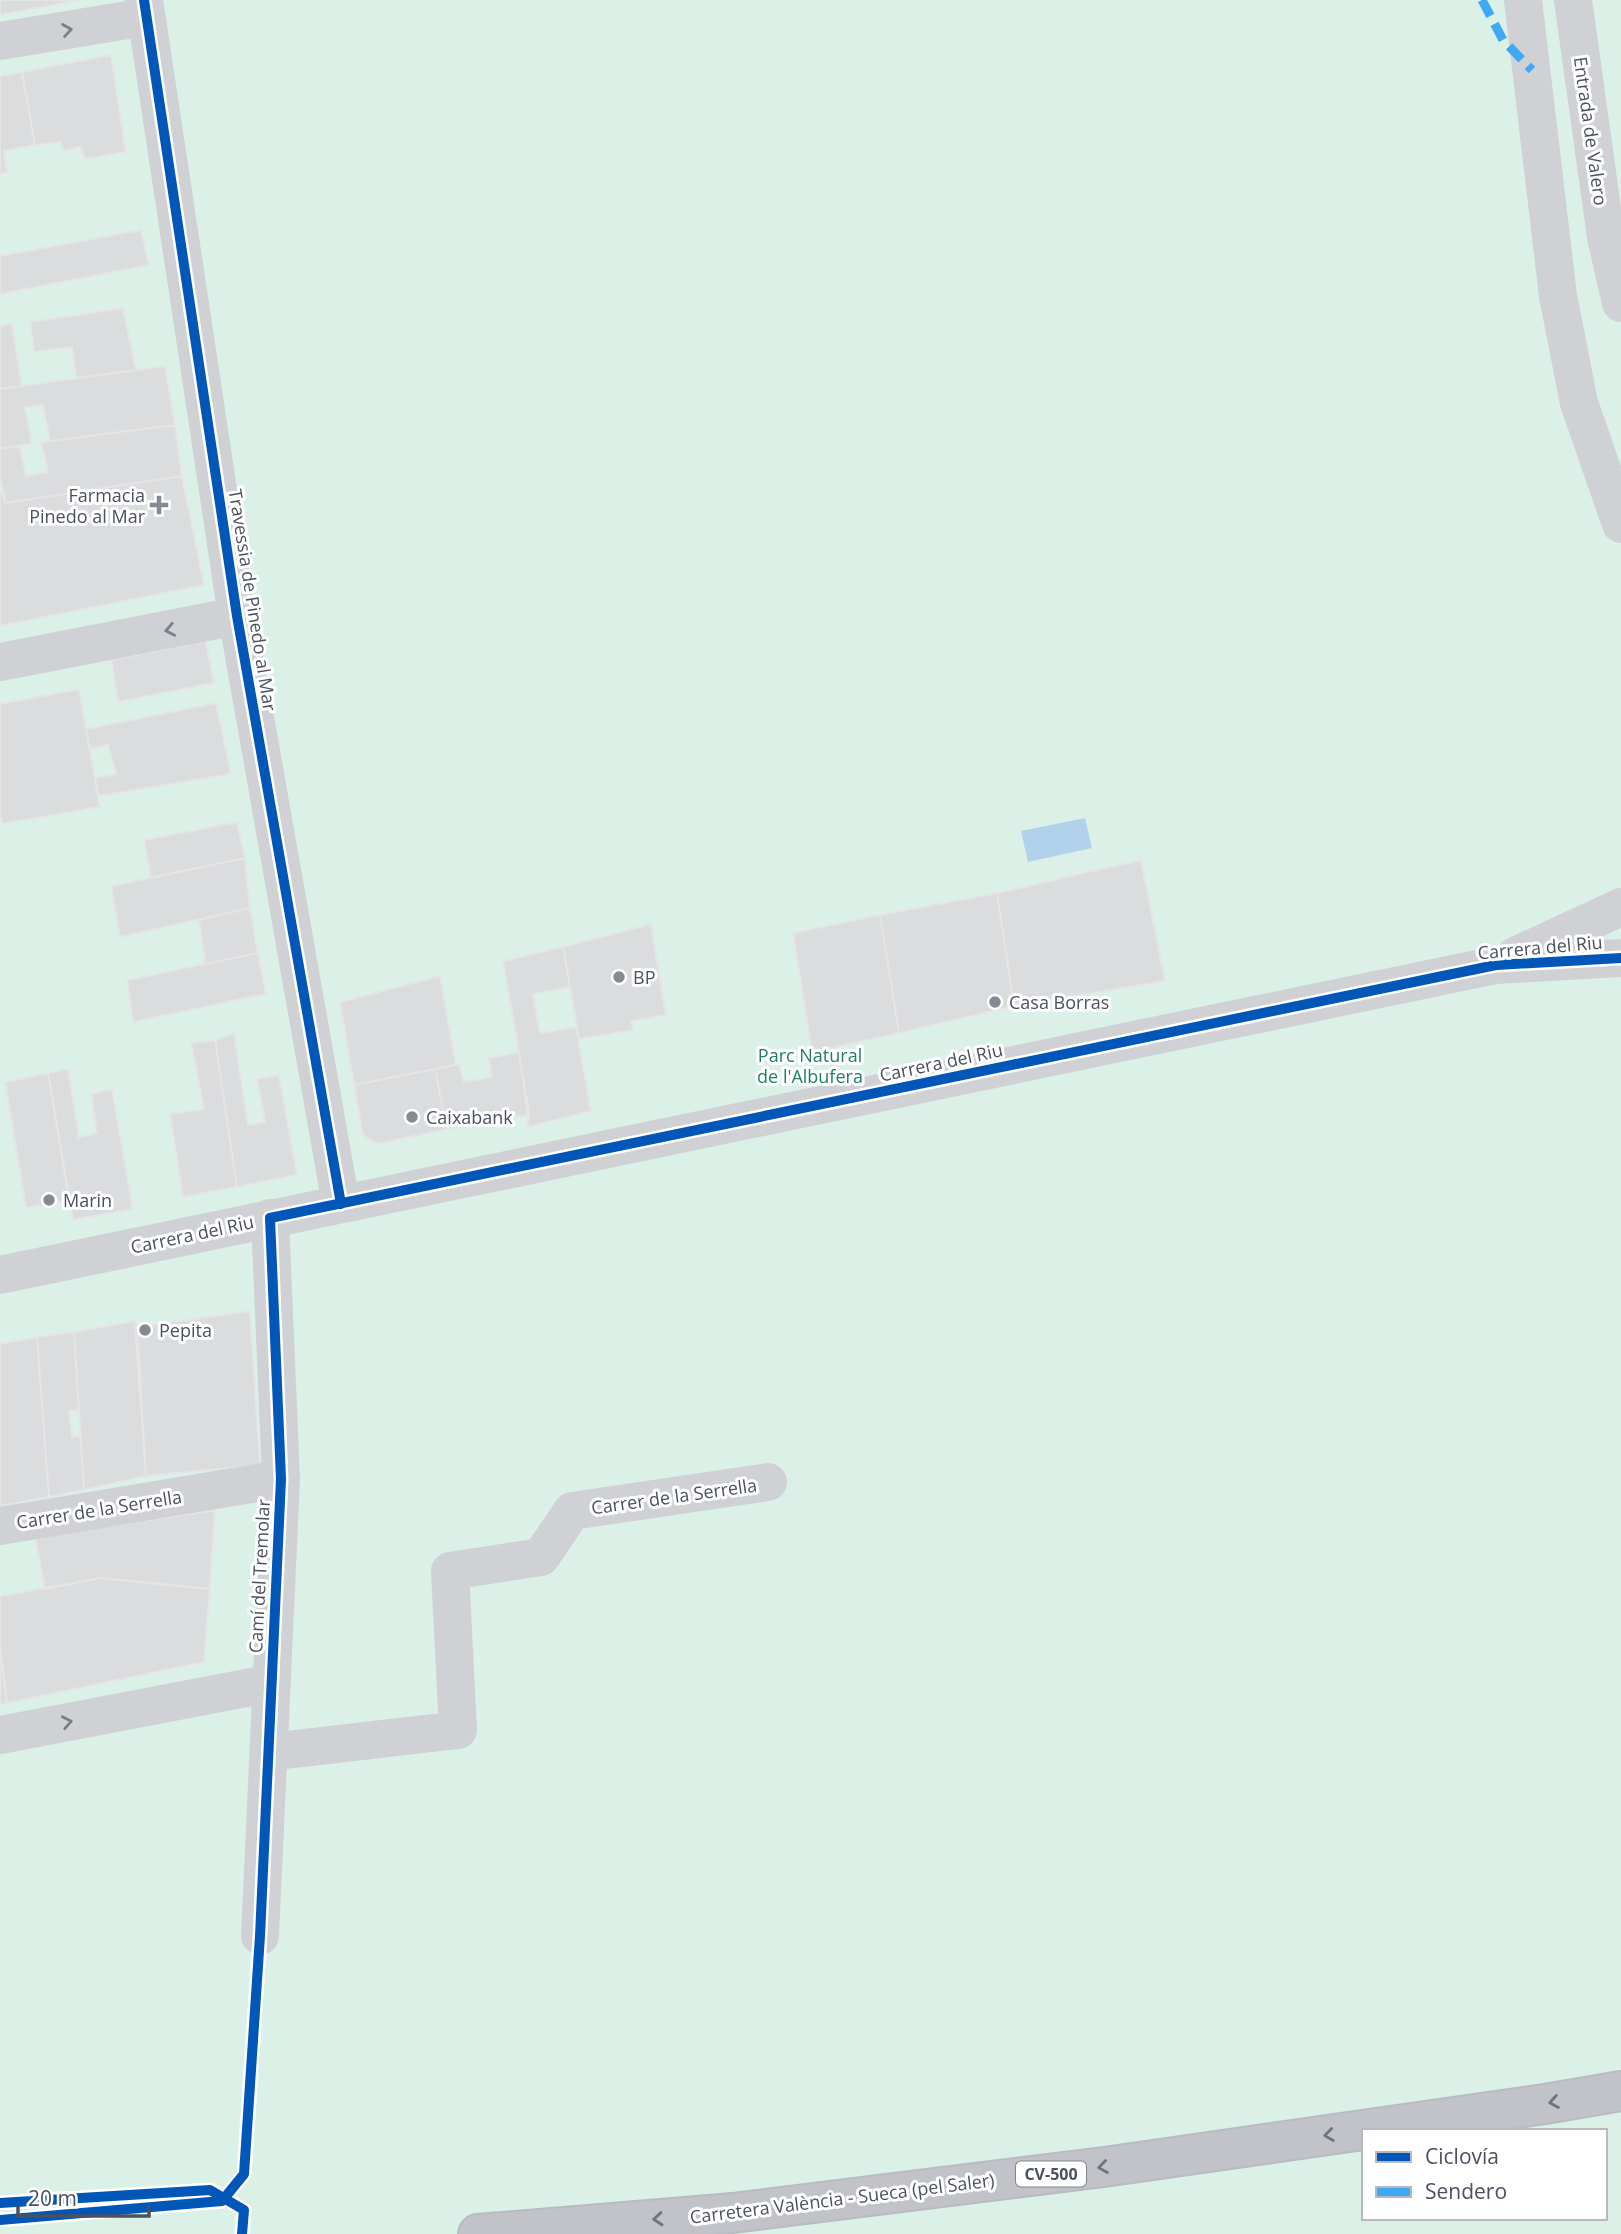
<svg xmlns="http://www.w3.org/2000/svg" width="1621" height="2234" font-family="'Open Sans',sans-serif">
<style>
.green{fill:#dbf1e8;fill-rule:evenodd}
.water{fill:#b2d2ec}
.building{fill:#dbdcde;stroke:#e5e5e6;stroke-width:2}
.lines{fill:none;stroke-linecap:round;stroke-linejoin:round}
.highway-casing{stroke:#b9bbc2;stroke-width:42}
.minor{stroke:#d0d1d4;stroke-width:38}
.highway{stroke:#c1c3c9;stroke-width:38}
.quiet{stroke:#3fa9f5;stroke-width:9;stroke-dasharray:18 9;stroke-linecap:butt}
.cycleway-casing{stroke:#fff;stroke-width:15}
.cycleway{stroke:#0057b8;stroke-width:10}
.oneway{stroke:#7a7e88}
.oneway2{stroke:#6e737f}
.poi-dot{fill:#868a93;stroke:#fff;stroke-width:2.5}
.labels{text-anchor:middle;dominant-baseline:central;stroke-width:6;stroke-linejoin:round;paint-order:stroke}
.shield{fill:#fff;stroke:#81858f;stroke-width:2}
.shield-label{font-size:16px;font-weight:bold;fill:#4b515f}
.street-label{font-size:18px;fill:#4b515f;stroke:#fff}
.poi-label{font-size:18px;fill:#4b515f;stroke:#fff;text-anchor:start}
.park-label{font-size:18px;fill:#1e7f65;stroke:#fff}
</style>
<rect width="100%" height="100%" fill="#f4f4f4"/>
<!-- green -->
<path class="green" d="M0,0H1621V2234H0ZM1364,2131H1605V2218H1364Z"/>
<!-- water -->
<path class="water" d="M1085,818L1092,848L1028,862L1021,831Z"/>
<!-- building -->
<path class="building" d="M0,0H80L0,15Z
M111,55L126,152L85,159L80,147L63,151L61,142L35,145L22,72Z
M22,72L35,145L4,151L7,172L0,174V76Z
M141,230L149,265L0,294V256Z
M123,308L136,370L76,378L72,347L34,352L30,322Z
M12,324L22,386L0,389V326Z
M165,366L175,425L50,441L43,405L25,407L32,444L0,448V389Z
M175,425L182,476L5,503L0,476V448L20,447L26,476L48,472L41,442Z
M182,476L204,585L0,626V494L4,493L5,503Z
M206,641L214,683L118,702L111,660Z
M79,689L100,807L2,824L0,814V704Z
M216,703L231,774L99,796L95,778L116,774L108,745L90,749L86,729Z
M237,822L245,858L151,878L144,840Z
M245,858L250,908L120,937L111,886Z
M1141,860L1165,981L1014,1006L997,893Z
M997,893L1014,1006L899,1033L880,915Z
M250,908L258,953L205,964L199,920Z
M880,915L899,1033L812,1052L793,933Z
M651,924L666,1015L631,1021L634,1030L579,1039L563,947Z
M563,947L570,987L533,994L540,1033L576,1027L591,1111L527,1127L529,1112L503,961Z
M258,953L266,994L133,1022L127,980Z
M440,976L456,1065L354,1085L340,1002Z
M234,1033L248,1125L265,1122L257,1079L279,1075L297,1175L237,1187L215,1040Z
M215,1040L237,1187L183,1197L170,1114L204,1109L191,1043Z
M519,1052L528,1115L447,1129L435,1069L459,1064L464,1082L492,1077L489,1058Z
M68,1069L79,1137L97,1133L91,1094L112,1089L133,1209L73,1220L48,1073Z
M435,1069L447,1129L377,1144L363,1135L354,1085Z
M48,1073L69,1200L26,1208L5,1082Z
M250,1311L260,1465L146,1476L137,1327Z
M135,1321L146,1476L84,1490L74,1332Z
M74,1332L79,1410L69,1411L72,1437L80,1436L84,1490L49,1497L37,1337Z
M37,1337L49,1497L0,1506V1344Z
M215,1510L210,1589L100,1578L45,1589L35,1537Z
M100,1578L210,1589L204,1662L7,1703L0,1648V1596Z
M0,1648L7,1703L0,1705Z"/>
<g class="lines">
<!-- highway casing -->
<g class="highway-casing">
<path id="highway" d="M478,2234L733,2213L1104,2167L1545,2104L1621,2091"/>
</g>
<!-- minor -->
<path class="minor" d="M144,0L237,616L341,1204
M1523,0L1558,296L1579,403L1621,524
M1573,0L1606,237L1621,303
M0,41L146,17
M0,662L237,616
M1515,956L1621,907
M0,1275L1496,965L1621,958
M0,1526L281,1479
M0,1735L272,1683
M269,1752L458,1730L450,1571L541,1557L572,1511L768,1482
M260,1936L281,1479L270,1218"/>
<!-- highway -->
<use href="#highway" class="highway"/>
<!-- quiet -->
<path class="quiet" d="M1482,0L1503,40L1532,70"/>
<!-- cycleway casing -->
<g class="cycleway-casing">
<path id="cycleway" d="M144,0L237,616L341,1204
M0,2203L210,2190L244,2210L242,2234
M0,2220L222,2201L244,2174L260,1936L281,1479L270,1218L1496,965L1621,958"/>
</g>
<!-- cycleway -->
<use href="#cycleway" class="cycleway"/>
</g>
<!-- one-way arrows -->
<defs><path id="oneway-chevron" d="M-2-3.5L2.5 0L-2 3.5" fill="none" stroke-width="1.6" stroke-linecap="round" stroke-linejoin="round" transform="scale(1.75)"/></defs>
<g class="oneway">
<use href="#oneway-chevron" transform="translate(67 30) rotate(-9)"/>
<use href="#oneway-chevron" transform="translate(170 630) rotate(169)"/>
<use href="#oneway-chevron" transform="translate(67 1722) rotate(-11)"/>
</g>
<g class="oneway2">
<use href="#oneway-chevron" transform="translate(1554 2102) rotate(170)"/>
<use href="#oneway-chevron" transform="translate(1329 2135) rotate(172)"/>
<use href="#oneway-chevron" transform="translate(1103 2167) rotate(172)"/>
<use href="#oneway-chevron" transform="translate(658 2219) rotate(175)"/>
</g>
<!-- markers -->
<g class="poi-dot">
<path d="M155.5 494.5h7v7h7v7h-7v7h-7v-7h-7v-7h7z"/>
<circle cx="619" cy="977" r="7"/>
<circle cx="995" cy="1002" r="7"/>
<circle cx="412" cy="1117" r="7"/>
<circle cx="49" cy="1200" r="7"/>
<circle cx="145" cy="1330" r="7"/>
</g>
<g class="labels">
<!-- shield labels -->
<rect class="shield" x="1016" y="2161.5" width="70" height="25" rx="5"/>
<g class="shield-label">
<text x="1051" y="2174">CV-500</text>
</g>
<!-- street labels -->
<g class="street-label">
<text transform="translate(1591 131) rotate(82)">Entrada de Valero</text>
<text transform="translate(253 600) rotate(81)">Travessia de Pinedo al Mar</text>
<text transform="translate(1540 947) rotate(-5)">Carrera del Riu</text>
<text transform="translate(941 1062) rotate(-12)">Carrera del Riu</text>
<text transform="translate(192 1234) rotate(-12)">Carrera del Riu</text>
<text transform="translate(674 1496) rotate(-8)">Carrer de la Serrella</text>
<text transform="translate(99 1509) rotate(-9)">Carrer de la Serrella</text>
<text transform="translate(259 1576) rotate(-87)">Camí del Tremolar</text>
<text transform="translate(842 2198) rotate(-7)">Carretera València - Sueca (pel Saler)</text>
</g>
<!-- poi labels -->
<g class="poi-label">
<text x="145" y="495" text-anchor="end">Farmacia<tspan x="145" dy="21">Pinedo al Mar</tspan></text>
<text x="633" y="977">BP</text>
<text x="1009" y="1002">Casa Borras</text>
<text x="426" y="1117">Caixabank</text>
<text x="63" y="1200">Marin</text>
<text x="159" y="1330">Pepita</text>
</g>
<!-- park labels -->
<g class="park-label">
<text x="810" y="1055">Parc Natural<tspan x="810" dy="21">de l'Albufera</tspan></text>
</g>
</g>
<!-- legend -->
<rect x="1362" y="2129" width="245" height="91" fill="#ffffff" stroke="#b7b9bf" stroke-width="2"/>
<rect x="1376" y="2152" width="35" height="10" fill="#0057b8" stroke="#b7b9bf" stroke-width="2"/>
<text x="1425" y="2164" font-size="21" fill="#4b515f">Ciclovía</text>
<rect x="1376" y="2187" width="35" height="10" fill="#3fa9f5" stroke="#b7b9bf" stroke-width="2"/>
<text x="1425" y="2199" font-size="21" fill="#4b515f">Sendero</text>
<!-- scale -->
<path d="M18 2206v10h131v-10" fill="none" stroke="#4b515f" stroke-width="3.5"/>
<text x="28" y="2206" font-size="21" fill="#4b515f" stroke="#ffffff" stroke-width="5" paint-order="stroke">20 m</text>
</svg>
